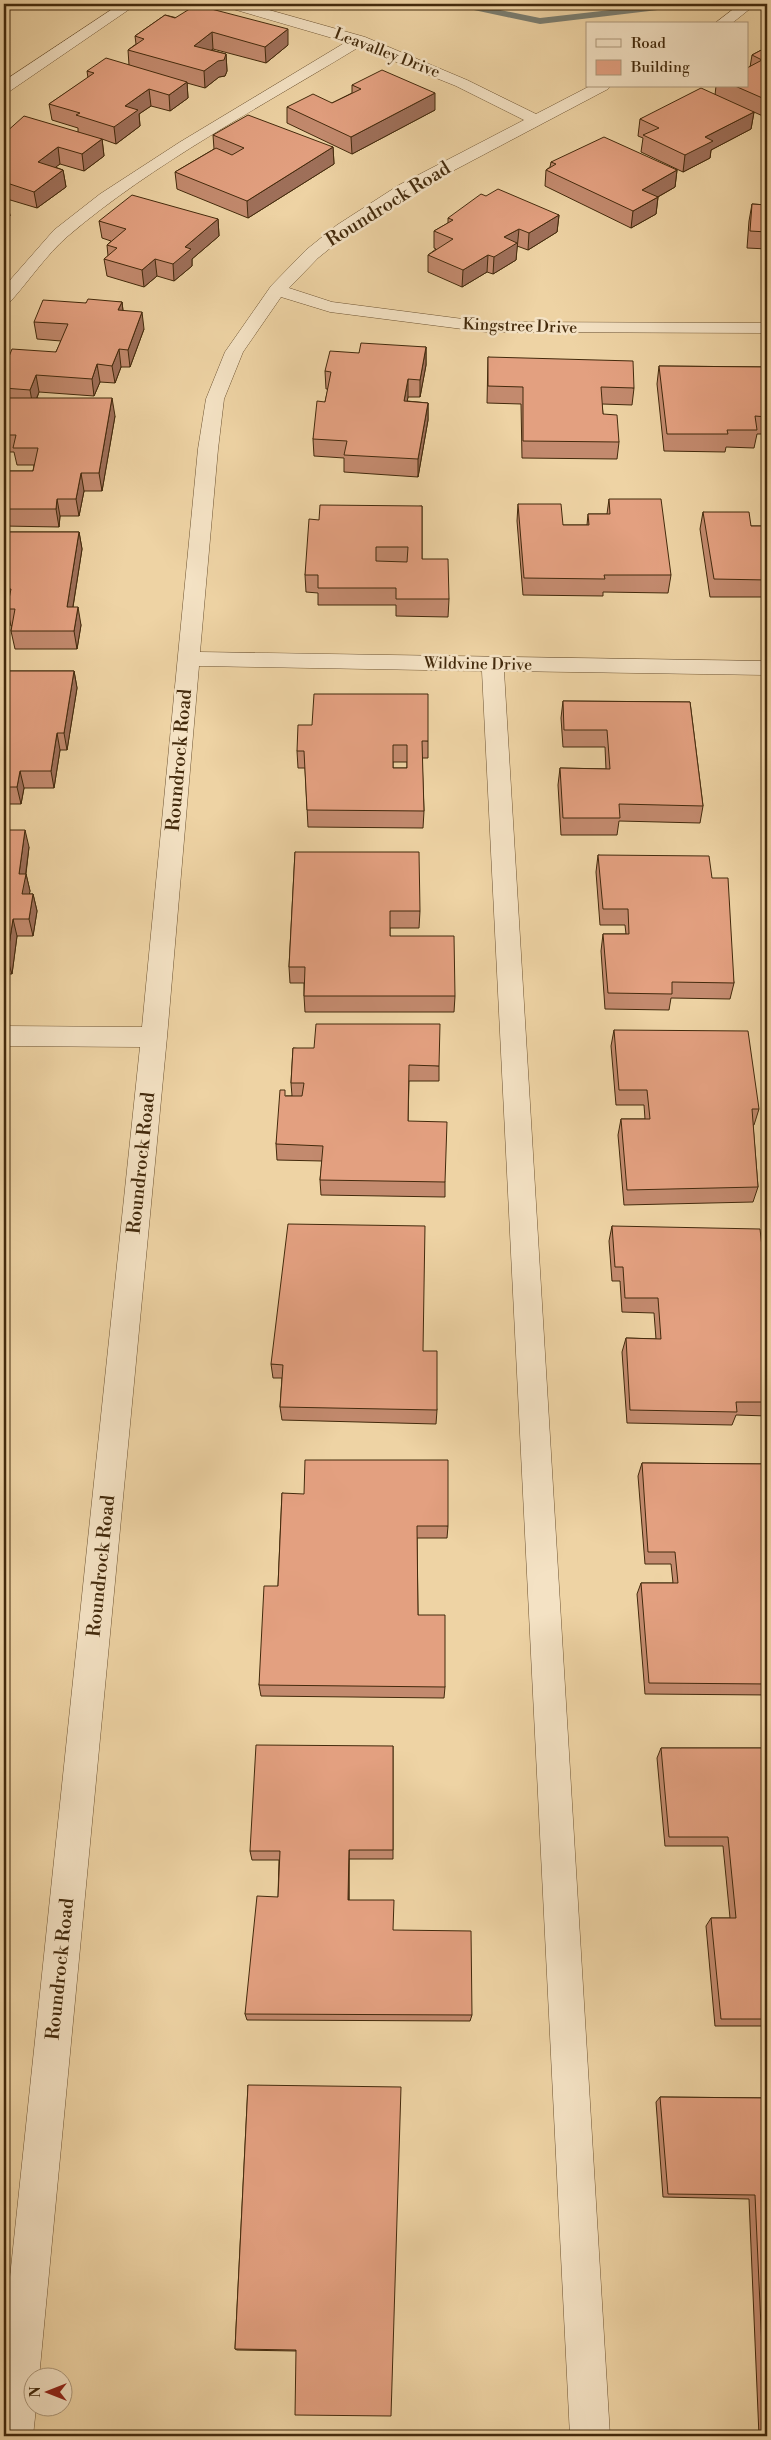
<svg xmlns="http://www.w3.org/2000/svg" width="771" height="2440" font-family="'Libre Bodoni',serif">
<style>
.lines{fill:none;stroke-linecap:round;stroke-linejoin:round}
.stream{fill:#7a7d70;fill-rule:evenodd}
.minor-casing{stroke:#6e5432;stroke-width:1}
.minor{fill:#f4e2c4;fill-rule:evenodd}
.wall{fill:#c38a6e;stroke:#432a0c;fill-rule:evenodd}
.shaded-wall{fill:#9f705a;stroke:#432a0c}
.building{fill:#e3a080;stroke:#432a0c;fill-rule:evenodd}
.labels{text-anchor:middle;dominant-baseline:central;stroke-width:5;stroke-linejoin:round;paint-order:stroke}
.far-street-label{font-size:16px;fill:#432a0c;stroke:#f4e2c4}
.street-label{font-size:19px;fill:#432a0c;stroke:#f4e2c4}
</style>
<rect width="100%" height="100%" fill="#eed3a4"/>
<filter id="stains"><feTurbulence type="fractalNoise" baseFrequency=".004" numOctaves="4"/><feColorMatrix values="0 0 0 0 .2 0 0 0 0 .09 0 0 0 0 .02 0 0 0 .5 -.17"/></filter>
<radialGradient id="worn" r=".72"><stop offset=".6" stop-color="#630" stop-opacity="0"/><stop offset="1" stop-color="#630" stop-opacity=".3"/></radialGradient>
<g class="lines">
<!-- stream -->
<path class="stream" d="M456,4H471L540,18L663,4H687L683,7L540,24L460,7Z"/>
<!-- minor casing -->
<g class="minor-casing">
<path id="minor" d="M120,4H137L10,91L4,93V81Z
M224,4H248L365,37L467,80L536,114L590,86H610L608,89L411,193L349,233L318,258L289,288L332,302L486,322L767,323V333L486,332L330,312L281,297L243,352L224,399L218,449L200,652L767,661V675L504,671L610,2436H570L482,671L199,666L167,1037L39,2378H32V2408H36L33,2436H4V2334L140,1047L4,1046V1026L142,1027L198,449L206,399L225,352L271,286L306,250L337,225L399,185L524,120L456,86L359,47C264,105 152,164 68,236C46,255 29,281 10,302L4,303V287L54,230L100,194L180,142L346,42L226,7Z
M740,4H756L731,24H714Z"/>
</g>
<!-- minor -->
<use href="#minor" class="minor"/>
</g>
<!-- wall -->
<path class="wall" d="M165,15L288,45L266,63L213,49L211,50L226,54L227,71L225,76L219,77L205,88L187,83L188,98L170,111L151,106L139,114L140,126L116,144L102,139L104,156L84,171L60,164L55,167L63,170L66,187L37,208L7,199L10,216L4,222V134L78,132V128L52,120L49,104L88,78L87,71L129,65L128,50L136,44L135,36Z
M767,47V118L754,112L751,129L711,150L710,158L683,172L641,152L643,138L638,136L640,119L715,95L716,86H747L752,55Z
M352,85L435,110L352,154L287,123V107L332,103L352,93Z
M213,135L333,147L334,164L248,218L177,189L175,172L214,149Z
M551,162L677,170L675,187L658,197L656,214L631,228L545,186L546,170L550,167Z
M752,204L767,205V249L747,248L749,221Z
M559,215L557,232L528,250L517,246L516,260L493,274L487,272L462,287L428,272V255L436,249L434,248V231L448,223V218Z
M218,219L219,236L192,259V266L174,281L157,276L144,287L107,276L104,259L108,256L107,245L111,241L102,238L99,221Z
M122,302L123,311L144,329L130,367H121L115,383L100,382L94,396L39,392L37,398L115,416L102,491H84L79,516H60L59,527L4,526V471H33L34,465H17L14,452H4V369L56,352L61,341L37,339L34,322L86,303Z
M426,347V365L420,397H408L407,401L428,403V420L418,477L344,472V458L314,456L313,439L325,402L328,389H326L325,371L359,353Z
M488,357L634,388L632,405L602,404L603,414L619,442L617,459L522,458L521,404L487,403Z
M659,366L767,367V434H757L754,448L726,447L725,452L664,451L657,384Z
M609,499L671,575L668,593L603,592V596L523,595L517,521L518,504L563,525H587L588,514H607Z
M422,506V559L449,599L448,617L396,616V605H318V593L306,592L305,575L319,520Z
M703,512L751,526H767V597H710L700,529Z
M4,532H79L82,549L73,607L81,625L77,649H15L11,631L12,626H11L7,609L8,606H6L4,596Z
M4,671H74L77,688L67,750H60L54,788H24L21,804H4Z
M563,701L690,702L703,806L700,823L619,821L617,835H561L558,785L560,768L606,769L605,747H563L561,718Z
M312,725L428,741V758H422L424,811L423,828L308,827L305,768H298L297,751ZM393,762H407V768H393Z
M4,830L29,847L26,874L30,891L29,894H33L37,911L33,936H17L12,974H4Z
M295,852L420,911L419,928H390V936L455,996L454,1012H305L304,996V983H290L289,967Z
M598,855L712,878L734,983L730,999L671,998L669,1010L605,1009L601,951L603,934H626L625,925H600L596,872Z
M614,1030L759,1109L754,1125H753L758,1187L753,1202L624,1205L618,1135L621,1119H645L644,1105H616L611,1046Z
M293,1048L439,1066V1081H409L408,1121L445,1182V1197L321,1195L320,1180L322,1161L277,1160L276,1144L286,1096H292L291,1083Z
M612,1226L764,1265H767V1416L736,1415L732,1425L627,1423L622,1352L626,1338L656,1339L654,1313L622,1312L620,1281H612L609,1241Z
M423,1351L437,1410L436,1424L282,1420L280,1407L282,1378H273L271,1364Z
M642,1463L767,1464V1695L645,1694L637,1594L641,1583H673L671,1564H645L638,1476Z
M282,1493L448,1526L447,1538H417L418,1615L445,1687L444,1698L261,1696L259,1685L278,1586Z
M393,1746V1859H349V1900L393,1930L472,2015L470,2021L247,2020L245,2014L278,1897L279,1860H252L250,1851Z
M661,1748H767V2026H715L706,1926L711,1918H730L723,1846H665L657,1758Z
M248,2085L296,2351L237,2350L235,2349Z
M660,2097L767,2098V2436H759L749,2199L663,2197L656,2102Z"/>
<!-- shaded-wall -->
<path class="shaded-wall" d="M288,29V45L266,63L265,47Z
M212,32L213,49L195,62L194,46Z
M226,54L227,71L225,76L219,77L205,88L204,71Z
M187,82L188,98L170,111L169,95Z
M149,89L151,106L139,114L140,126L116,144L114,127L125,106Z
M435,93V110L352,154L351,137Z
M754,112L751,129L711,150L710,158L683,172L685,155L705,137Z
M102,139L104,156L84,171L82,154Z
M58,147L60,164L40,179L38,162Z
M333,147L334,164L248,218L247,201Z
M63,170L66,187L37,208L34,192Z
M677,170L675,187L640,207L642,190Z
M658,197L656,214L631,228L633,211Z
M7,199L10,216L4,222V202Z
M559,215L557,232L528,250L529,233Z
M218,219L219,236L192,259V266L174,281L173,264L185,247Z
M519,229L516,260L493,274L494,257L504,237Z
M488,255L487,272L462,287L463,270Z
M155,259L157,276L144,287L142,270Z
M122,302L124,319L118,310Z
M142,312L144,329L130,367L128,350Z
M426,347V365L420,397V380Z
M119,349L121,367L115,383L112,366Z
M97,364L100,382L94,396L92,379Z
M36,375L39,392L33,407L30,390Z
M408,379V397L404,418V401Z
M112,398L115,416L102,491L99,473Z
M428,403V420L418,477V459Z
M81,473L84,491L79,516L76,499Z
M57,499L60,516L59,527L56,509Z
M79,532L82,549L70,625L67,607Z
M78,607L81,625L77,649L74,631Z
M74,671L77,688L67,750L64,733Z
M57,733L60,750L54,788L51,771Z
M20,771L24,788L21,804L17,787Z
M25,830L29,847L25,879L26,874L30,891L26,911L22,894L19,874Z
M33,894L37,911L33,936L29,919Z
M13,919L17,936L12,974L7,958Z
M349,1850V1908L348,1900Z"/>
<!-- building -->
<path class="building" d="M196,5L288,29L265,47L212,32L194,46L226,54L224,60L218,61L204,71L128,50L144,39L135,36L165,15L175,18Z
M767,47V100L735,86H747V68L762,60L752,55Z
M106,58L187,82L169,95L149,89L125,106L138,110L114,127L76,115L80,113L49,104L94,73L87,71Z
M382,70L435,93L351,137L287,107L313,94L332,103L361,89L352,85Z
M701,88L754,112L705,137L713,141L685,155L643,135L659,128L640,119Z
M248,115L333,147L247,201L175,172L216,148L232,155L244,148L213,135Z
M24,116L102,139L82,154L58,147L38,162L63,170L34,192L4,182V134Z
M604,137L677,170L642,190L658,197L633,211L546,170L556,164L551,162Z
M498,189L559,215L529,233L519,229L504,237L517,243L494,257L488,255L463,270L428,255L453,239L434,231L453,220L448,218L481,194L486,196Z
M132,195L218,219L185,247L191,249L173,264L155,259L142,270L104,259L117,248L107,245L126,229L99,221Z
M752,204L767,205V232L750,231Z
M88,299L122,302L118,310L142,312L128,350L119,349L112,366L97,364L92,379L36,375L30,390L4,388V369L12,349L56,352L68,324L34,322L43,300L86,303Z
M361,343L426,347L420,380L408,379L404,401L428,403L418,459L344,455L347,441L313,439L317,401L325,402L331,372L325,371L330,351L359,353Z
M488,357L633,361L634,388L601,387L603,414L617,415L619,442L523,441V387L488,386Z
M659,366L767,367V417L755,416L757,430H727L728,434H667Z
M4,398H112L99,473H81L76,499H57L56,509H4V471H33L38,448H13L16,435H4Z
M609,499H661L671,575H604L605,579L524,578L518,504H561L563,525H589L588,514H610Z
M320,505L422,506V559H448L449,599H396V588H318V575H305L309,519L319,520ZM376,547H408L407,562L376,561Z
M703,512H749L751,526H767V580L714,579Z
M4,532H79L67,607H78L74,631H11L15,609H7L11,589H4V582L7,562H4Z
M4,671H74L64,733H57L51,771H20L17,787H4Z
M314,694H428V741H422L424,811L307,810L304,751H297L298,725H312ZM393,745H407V768H393Z
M563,701L690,702L703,806L619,804L620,818H563L560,768L610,769L607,730H564Z
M4,830H25L19,874H26L22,894H33L29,919H13L7,958H4Z
M295,852H419L420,911H390V936H454L455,996H304L305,967H289Z
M598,855L709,856L712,878H728L734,983L672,982V994L608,993L603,934H629L628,909H603Z
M316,1024H440L439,1066L409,1065L408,1121L447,1122L445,1182L320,1180L323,1146L276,1144L280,1090H285V1096H302L304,1083H291L293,1048H314Z
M614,1030L748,1031L759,1109H752L758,1187L627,1190L621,1119H650L647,1090H619Z
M288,1224L425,1226L423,1351H437V1410L280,1407L283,1365L271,1364Z
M612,1226L760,1229L764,1265H767V1402H736L737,1412L630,1410L626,1338L661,1339L658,1298H625L623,1267H615Z
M305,1460H448V1526H417L418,1615H445V1687L259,1685L264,1586H278L282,1493L304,1494Z
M642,1463L767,1464V1684L649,1683L641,1583H678L675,1552H648Z
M256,1745L393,1746V1850H349L348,1900H394L393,1930L471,1931L472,2015L245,2014L257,1896L278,1897L280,1851H250Z
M661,1748H767V2019H721L711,1918H736L728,1837H669Z
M248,2085L401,2087L391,2416L295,2415L296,2350L235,2349Z
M660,2097L767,2098V2436H766L755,2195L668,2194Z"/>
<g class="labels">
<!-- far-street labels -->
<g class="far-street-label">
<text transform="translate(387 53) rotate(21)">Leavalley Drive</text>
<text transform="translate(520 326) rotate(2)">Kingstree Drive</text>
<text transform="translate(478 664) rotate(1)">Wildvine Drive</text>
</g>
<!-- street labels -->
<g class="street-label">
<text transform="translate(388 204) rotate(-32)">Roundrock Road</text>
<text transform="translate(179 760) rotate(-85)">Roundrock Road</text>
<text transform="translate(141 1163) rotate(-84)">Roundrock Road</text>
<text transform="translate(101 1566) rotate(-84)">Roundrock Road</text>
<text transform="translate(60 1969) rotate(-84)">Roundrock Road</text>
</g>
</g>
<!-- margin -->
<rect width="771" height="2440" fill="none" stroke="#eed3a4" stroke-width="20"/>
<rect x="5" y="5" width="761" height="2430" fill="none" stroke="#432a0c" stroke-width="2.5"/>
<rect x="10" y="10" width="751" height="2420" fill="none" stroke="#432a0c"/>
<!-- legend -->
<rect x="586" y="22" width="162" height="65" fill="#f4e2c4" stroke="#ad987a"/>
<rect x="596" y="39" width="25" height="8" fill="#f4e2c4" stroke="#ad987a"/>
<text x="631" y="48" font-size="15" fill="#432a0c">Road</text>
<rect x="596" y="60" width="25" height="15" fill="#e3a080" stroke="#ad987a"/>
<text x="631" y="72" font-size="15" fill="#432a0c">Building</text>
<!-- north arrow -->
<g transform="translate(48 2392) rotate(270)"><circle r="24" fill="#f4e2c4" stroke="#ad987a"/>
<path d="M0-4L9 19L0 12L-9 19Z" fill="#8f2418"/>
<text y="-8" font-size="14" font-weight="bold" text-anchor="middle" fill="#432a0c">N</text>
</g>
<rect width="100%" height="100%" filter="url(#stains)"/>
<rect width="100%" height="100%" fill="url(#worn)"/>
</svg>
